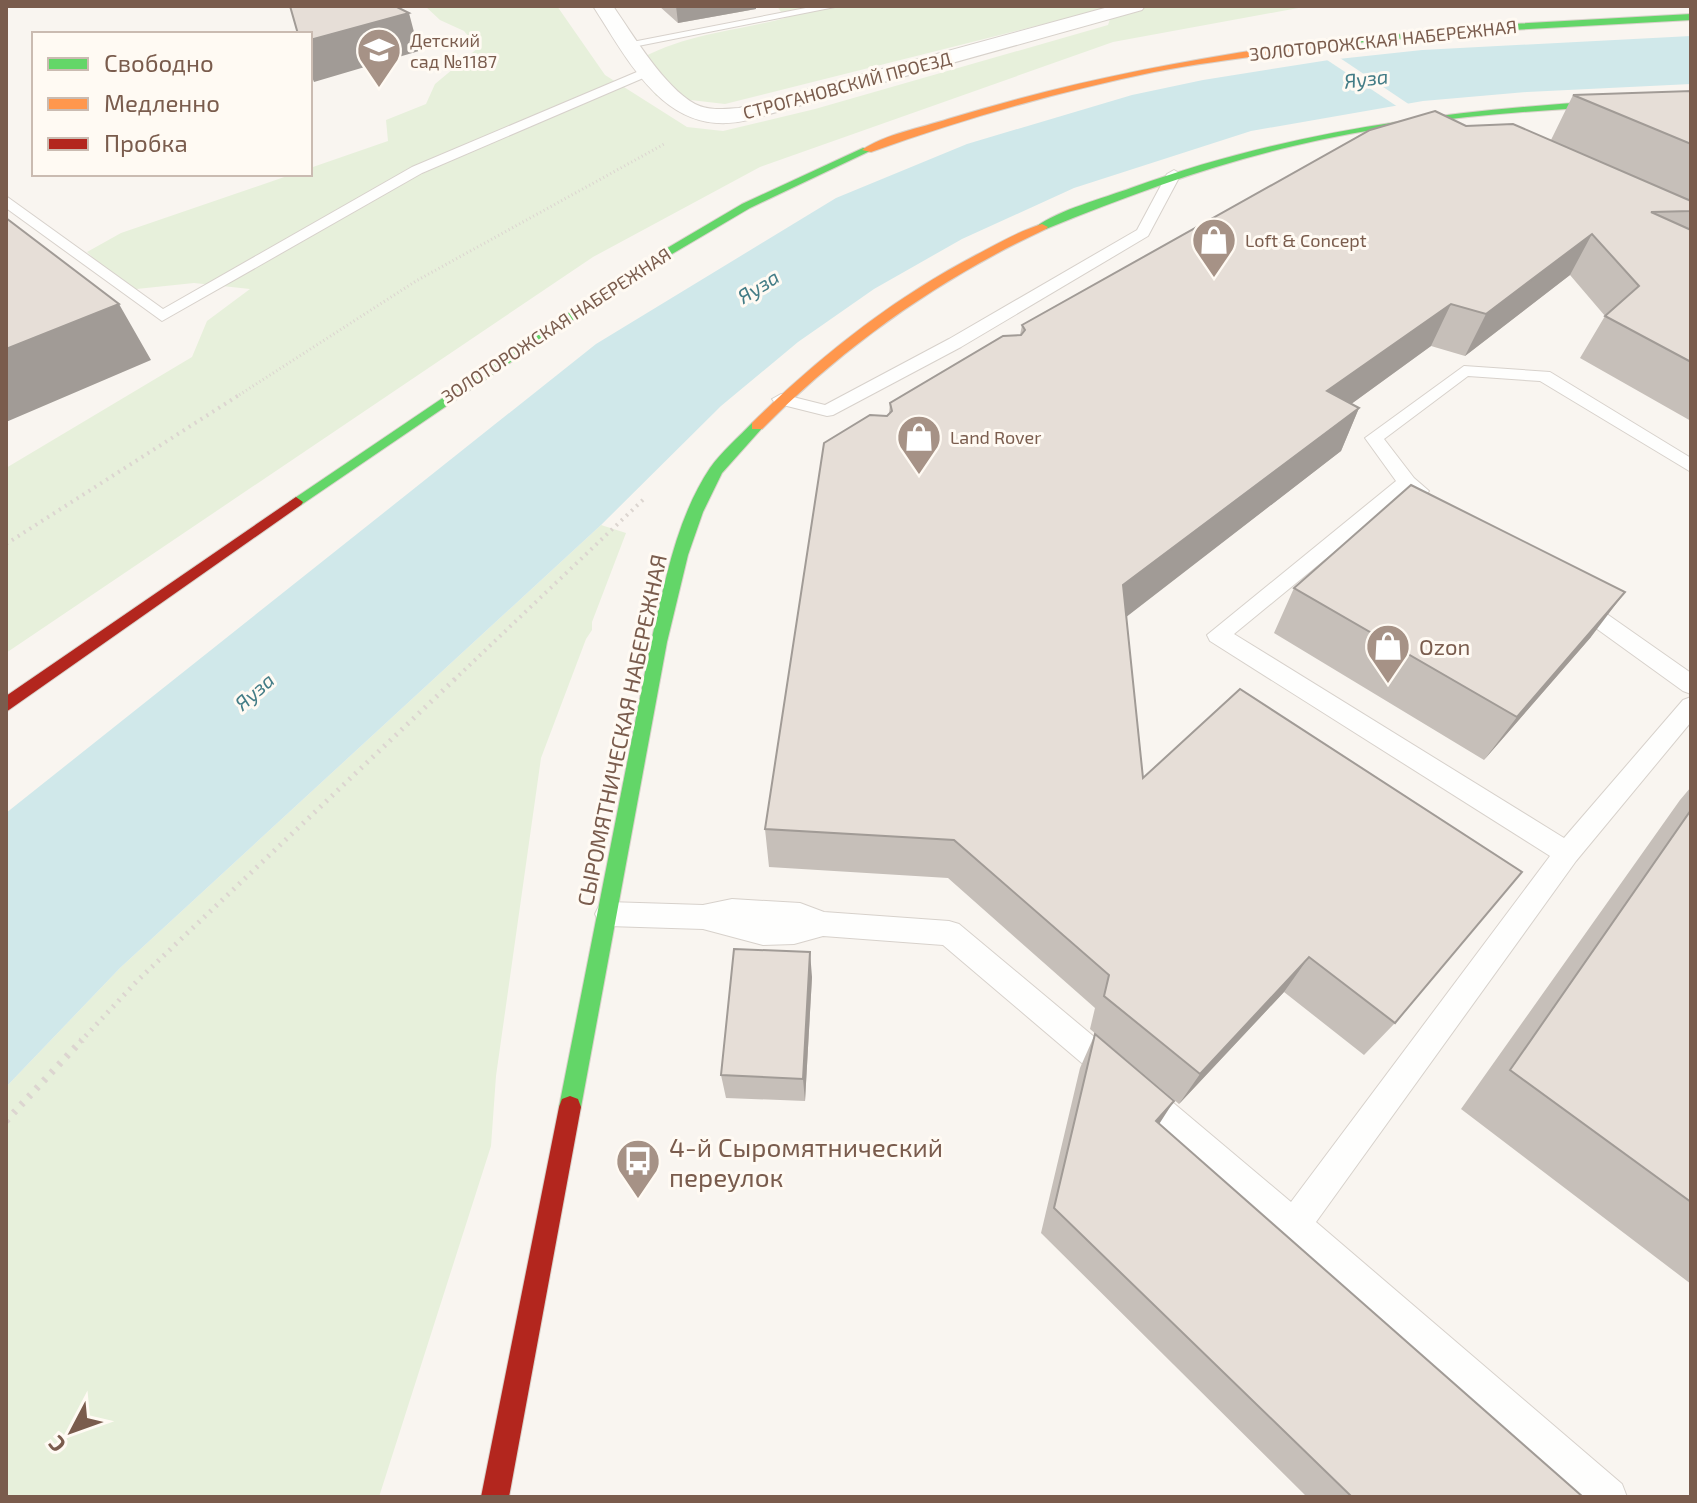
<svg xmlns="http://www.w3.org/2000/svg" width="1697" height="1503" font-family="'Exo 2',sans-serif">
<style>
.green{fill:#e7f0db}
.water{fill:#d0e8ea}
.pier{fill:#f9f5f0}
.lines{fill:none;stroke-linecap:round;stroke-linejoin:round}
.lane-casing{stroke:#d7d1cb;stroke-width:2}
.street-casing{stroke:#d7d1cb;stroke-width:2}
.fast-casing{stroke:#d9d2cb;stroke-width:2}
.slow-casing{stroke:#d9d2cb;stroke-width:2}
.jam-casing{stroke:#d9d2cb;stroke-width:2}
.path-far3{stroke:#dcd5d0;stroke-width:3;stroke-dasharray:1 3;stroke-linecap:butt}
.path-far2{stroke:#dcd5d0;stroke-width:4;stroke-dasharray:2 5;stroke-linecap:butt}
.path-far1{stroke:#dcd5d0;stroke-width:5;stroke-dasharray:2 6;stroke-linecap:butt}
.path{stroke:#dcd5d0;stroke-width:7;stroke-dasharray:3 8;stroke-linecap:butt}
.lane{fill:#fefefd;fill-rule:evenodd}
.street{fill:#fefefd;fill-rule:evenodd}
.fast{fill:#63d668;fill-rule:evenodd}
.slow{fill:#ff974d;fill-rule:evenodd}
.jam{fill:#b3261e;fill-rule:evenodd}
.wall{fill:#c6bfb9}
.shaded-wall{fill:#a19b96}
.building{fill:#e6ded7;stroke:#a19b96;stroke-width:2}
.labels{text-anchor:middle;dominant-baseline:central;stroke-width:6;stroke-linejoin:round;paint-order:stroke}
.far-poi-label{font-size:18px;fill:#7a5c4d;stroke:#fffaf3;text-anchor:start}
.far-street-label{font-size:18px;fill:#7a5c4d;stroke:#fffaf3}
.far-water-label{font-size:20px;font-style:italic;fill:#437c86;stroke:#fffaf3}
.poi-label{font-size:22px;fill:#7a5c4d;stroke:#fffaf3;text-anchor:start}
.street-label{font-size:22px;fill:#7a5c4d;stroke:#fffaf3}
.near-poi-label{font-size:26px;fill:#7a5c4d;stroke:#fffaf3;text-anchor:start}
</style>
<rect width="100%" height="100%" fill="#f9f5f0"/>
<!-- green -->
<path class="green" d="M425,6H557L605,75L687,127L723,131L815,109L1108,25L1110,19L1092,12L725,104L656,96L635,62C682,34 733,32 785,18L777,6H1309L1113,42L760,167L593,257L6,653V468L192,357L207,321L250,289L194,283L127,290L87,252L121,233L293,174H310V168L388,141L386,120L426,104L435,84L478,48L464,31L440,20Z
M601,525L626,533L592,622V630L586,639L541,758L496,1076L491,1146L379,1497H6V1087L120,968Z"/>
<!-- water -->
<path class="water" d="M1691,36V84L1527,92L1423,101L1251,131L1074,188L962,239L874,289L798,342L721,406L601,525L120,968L6,1087V813L596,344L836,198L967,144L1132,95L1203,80L1329,60L1422,50Z"/>
<!-- pier -->
<path class="pier" d="M1337,56L1413,107L1401,109L1324,58Z"/>
<g class="lines">
<!-- lane casing -->
<g class="lane-casing">
<path id="lane" d="M816,6H840L628,48L622,44Z
M651,66L655,67V73L422,173L162,321L6,208V196L163,309L412,167Z
M1174,170L1181,174L1148,236L961,347L833,415L827,416L775,403L772,399L781,394L825,405L949,339L1137,230L1167,174Z
M1464,366L1550,372L1691,458V472L1540,381L1468,376L1384,439L1414,478L1429,491L1426,495L1419,497L1407,492L1234,634L1564,838L1683,700L1691,697V722L1576,861L1316,1222L1622,1484L1627,1497H1581L1130,1105L1126,1095L1130,1085L1141,1080L1152,1085L1291,1202L1550,856L1210,641L1207,635L1396,481L1365,438Z
M1576,595L1584,598L1691,673V694L1683,691L1568,608L1565,603L1568,598Z
M732,899L800,903L824,912L949,921L959,924L1123,1061L1128,1071L1123,1081L1113,1085L1103,1081L943,945L823,936L794,944L763,945L703,929L608,926L599,922L595,914L599,906L608,902L703,905Z"/>
</g>
<!-- street casing -->
<g class="street-casing">
<path id="street" d="M593,6H613C633,35 664,87 695,104C708,111 725,109 739,108L1112,6H1145L1142,10L748,120C667,140 630,63 593,6Z"/>
</g>
<!-- fast casing -->
<g class="fast-casing">
<path id="fast" d="M1691,14V20L1476,32L1333,45L1329,42L1476,26Z
M1691,97V103C1558,108 1423,115 1293,146C1208,166 1126,196 1046,229L1036,227C1058,210 1104,198 1131,188C1312,122 1500,104 1691,97Z
M863,148L872,150L750,208L655,264L301,505H291L289,502L647,260L742,204Z
M757,422L764,426L722,473L703,512L688,555L667,642L581,1107L578,1115L570,1118L562,1115L559,1107L651,642C665,583 676,519 710,468C722,451 738,438 752,423Z"/>
</g>
<!-- slow casing -->
<g class="slow-casing">
<path id="slow" d="M1333,39L1336,44C1276,55 1214,60 1154,72C1057,92 963,119 871,152L862,150C885,134 921,128 948,119C1074,80 1203,56 1333,39Z
M1042,224L1048,227L1046,229C939,279 845,345 762,429H752V423C819,357 892,299 976,255C997,244 1019,231 1042,224Z"/>
</g>
<!-- jam casing -->
<g class="jam-casing">
<path id="jam" d="M296,497L303,502L301,505L6,712V696Z
M570,1096L578,1099L581,1107L509,1497H481L559,1107L562,1099Z"/>
</g>
<!-- path-far3 -->
<path class="path-far3" d="M236,397L416,281L666,143"/>
<!-- path-far2 -->
<path class="path-far2" d="M6,544L239,395
M454,680L646,497"/>
<!-- path-far1 -->
<path class="path-far1" d="M80,1042L138,980L456,678"/>
<!-- path -->
<path class="path" d="M6,1121L82,1040"/>
<!-- lane -->
<use href="#lane" class="lane"/>
<!-- street -->
<use href="#street" class="street"/>
<!-- fast -->
<use href="#fast" class="fast"/>
<!-- slow -->
<use href="#slow" class="slow"/>
<!-- jam -->
<use href="#jam" class="jam"/>
</g>
<!-- wall -->
<path class="wall" d="M659,6H756V9L678,23Z
M1691,91V421L1580,358L1605,316L1570,275L1465,356L1431,346L1351,404L1359,408L1341,451L1126,616L1143,778L1395,1023L1364,1055L1284,992L1179,1104L1090,1029L1095,1008L948,878L769,867L765,829L887,416L889,414L890,403L1020,335L1022,325L1466,126L1551,140L1573,95Z
M1294,588L1591,637L1484,760L1274,633Z
M1691,787V1284L1461,1109L1680,800Z
M812,977L805,1101L726,1098L721,1075Z
M1095,1034L1159,1124L1583,1497H1307L1041,1233L1080,1068Z"/>
<!-- shaded-wall -->
<path class="shaded-wall" d="M676,6H756V9L678,23Z
M409,13L419,51L314,82L310,72V40Z
M1592,234L1570,275L1465,356L1486,314Z
M119,304L151,360L6,422V349Z
M1451,304L1431,346L1310,434L1327,391Z
M1359,408L1341,451L1112,628L1123,585Z
M1625,592L1591,637L1484,760L1517,717Z
M810,952L812,977L805,1101L803,1079Z
M1309,957L1284,992L1179,1104L1200,1074Z
M1174,1101L1154,1132L1156,1121Z"/>
<!-- building -->
<path class="building" d="M290,6H395L409,13L310,40V34H298Z
M1691,91V144L1573,95Z
M1435,111L1466,126L1513,124L1691,201V211L1651,212L1691,230V362L1605,316L1639,286L1592,234L1486,314L1451,304L1327,391L1359,408L1123,585L1143,778L1240,689L1522,872L1395,1023L1309,957L1200,1074L1104,996L1109,975L954,840L765,829L824,443L870,415L887,416L892,411L890,403L1003,336L1021,335L1025,330L1022,325L1370,130Z
M6,218L119,304L6,349Z
M1411,485L1625,592L1517,717L1294,588Z
M1691,810V1202L1510,1070Z
M734,949L810,952L803,1079L721,1075Z
M1095,1034L1174,1101L1156,1121L1583,1497H1352L1054,1208Z"/>
<!-- icons -->
<defs>
<g id="school-pin" transform="scale(2.3)"><path d="M0 17L-7.5 6A9.5 9.5 0 1 1 7.5 6Z" fill="#a69286" stroke="#fffaf3"/><path d="M0-5L7-2L0 1L-7-2ZM-4 1L0 2.5L4 1V4Q0 6-4 4Z" fill="#fff"/></g>
<g id="shop-pin" transform="scale(2.3)"><path d="M0 17L-7.5 6A9.5 9.5 0 1 1 7.5 6Z" fill="#a69286" stroke="#fffaf3"/><path d="M-5-2.5h2.3a2.7 3.5 0 0 1 5.4 0H5L5.5 6h-11ZM-1.5-2.5h3a1.5 2.3 0 0 0-3 0Z" fill="#fff"/></g>
<g id="bus-pin" transform="scale(2.3)"><path d="M0 17L-7.5 6A9.5 9.5 0 1 1 7.5 6Z" fill="#a69286" stroke="#fffaf3"/><path d="M-5-6H5V4H4V6H2V4H-2V6H-4V4H-5ZM-3.5-4V0h7V-4ZM-3.5 1.2v1.5H-2V1.2ZM2 1.2v1.5H3.5V1.2Z" fill="#fff"/></g>
</defs>
<g fill-rule="evenodd">
<use href="#school-pin" x="379" y="50"/>
<use href="#shop-pin" x="1214" y="240"/>
<use href="#shop-pin" x="919" y="437"/>
<use href="#shop-pin" x="1388" y="646"/>
<use href="#bus-pin" x="638" y="1161"/>
</g>
<g class="labels">
<!-- far-poi labels -->
<g class="far-poi-label">
<text x="410" y="40">Детский<tspan x="410" dy="21">сад №1187</tspan></text>
<text x="1245" y="240">Loft &amp; Concept</text>
<text x="950" y="437">Land Rover</text>
</g>
<!-- far-street labels -->
<g class="far-street-label">
<text transform="translate(1383 40) rotate(-6)">ЗОЛОТОРОЖСКАЯ НАБЕРЕЖНАЯ</text>
<text transform="translate(847 85) rotate(-15)">СТРОГАНОВСКИЙ ПРОЕЗД</text>
<text transform="translate(556 325) rotate(-33)">ЗОЛОТОРОЖСКАЯ НАБЕРЕЖНАЯ</text>
</g>
<!-- far-water labels -->
<g class="far-water-label">
<text transform="translate(1366 78) rotate(-7)">Яуза</text>
<text transform="translate(758 286) rotate(-32)">Яуза</text>
<text transform="translate(254 691) rotate(-41)">Яуза</text>
</g>
<!-- poi labels -->
<g class="poi-label">
<text x="1419" y="646">Ozon</text>
</g>
<!-- street labels -->
<g class="street-label">
<text transform="translate(621 730) rotate(-78)">СЫРОМЯТНИЧЕСКАЯ НАБЕРЕЖНАЯ</text>
</g>
<!-- near-poi labels -->
<g class="near-poi-label">
<text x="669" y="1146">4-й Сыромятнический<tspan x="669" dy="30">переулок</tspan></text>
</g>
</g>
<!-- border -->
<rect width="1697" height="1503" fill="none" stroke="#7a5c4d" stroke-width="16"/>
<!-- legend -->
<rect x="32" y="32" width="280" height="144" fill="#fffaf3" stroke="#cabbb1" stroke-width="2"/>
<rect x="48" y="58" width="40" height="12" fill="#63d668" stroke="#cabbb1" stroke-width="2"/>
<text x="104" y="72" font-size="24" fill="#7a5c4d">Свободно</text>
<rect x="48" y="98" width="40" height="12" fill="#ff974d" stroke="#cabbb1" stroke-width="2"/>
<text x="104" y="112" font-size="24" fill="#7a5c4d">Медленно</text>
<rect x="48" y="138" width="40" height="12" fill="#b3261e" stroke="#cabbb1" stroke-width="2"/>
<text x="104" y="152" font-size="24" fill="#7a5c4d">Пробка</text>
<!-- north arrow -->
<g transform="translate(72 1431) rotate(229)" stroke="#fffaf3" stroke-width="6" paint-order="stroke">
<path d="M0-6L14 30L0 20L-14 30Z" fill="#7a5c4d"/>
<text y="-12" font-size="22" font-weight="bold" text-anchor="middle" fill="#7a5c4d">С</text>
</g>
</svg>
